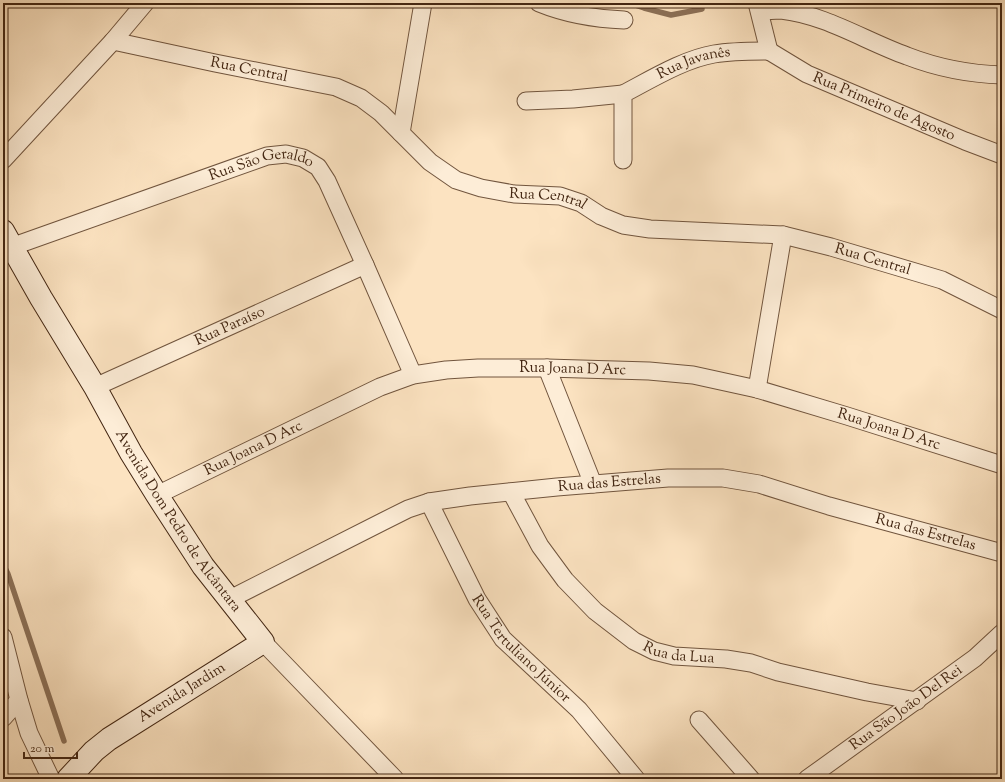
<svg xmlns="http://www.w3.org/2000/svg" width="1005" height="782" font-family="'Sorts Mill Goudy',serif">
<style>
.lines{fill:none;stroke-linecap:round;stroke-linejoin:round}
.stream{stroke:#8c7158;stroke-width:5.5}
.street-casing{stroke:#71553e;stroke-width:19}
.secondary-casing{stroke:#432612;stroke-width:24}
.street{stroke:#fdedd7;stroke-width:17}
.secondary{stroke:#fdedd7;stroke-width:22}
.labels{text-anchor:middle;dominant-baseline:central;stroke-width:3;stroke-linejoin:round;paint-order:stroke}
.street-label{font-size:15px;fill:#432612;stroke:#fdedd7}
</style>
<rect width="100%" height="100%" fill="#fce3c1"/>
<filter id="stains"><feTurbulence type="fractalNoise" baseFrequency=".005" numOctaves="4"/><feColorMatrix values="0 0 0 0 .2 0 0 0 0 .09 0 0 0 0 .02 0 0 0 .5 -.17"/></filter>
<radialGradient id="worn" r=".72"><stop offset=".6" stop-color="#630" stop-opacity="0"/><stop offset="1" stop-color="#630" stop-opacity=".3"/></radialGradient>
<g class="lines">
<!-- stream -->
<path class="stream" d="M629,3L644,8L671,15L702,9
M3,564L8,574L64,741"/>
<!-- street casing -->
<g class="street-casing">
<g id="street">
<path d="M539,3C566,14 595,19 624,20"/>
<path d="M757,3L769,51"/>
<path d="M760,11C767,11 774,10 781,10C826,15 865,41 907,56C938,68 969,74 1002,75"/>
<path id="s1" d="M113,41L215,63L336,87L361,98L381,113L430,162L456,180L481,188L514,194L560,196L581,203L601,216L623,225L650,229L783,235L831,247L942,280L1002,310"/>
<path id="s2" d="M769,51L807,74L965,141L1002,155"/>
<path d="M526,101L573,99L623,94"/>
<path d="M401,133L423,3"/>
<path d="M3,160L113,41L145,3"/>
<path id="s3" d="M623,160V94C650,80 684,59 714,54C732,51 751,51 769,51"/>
<path id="s4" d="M11,247L267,156L286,154L303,158L318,167L327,181L365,265L413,375"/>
<path d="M547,368L593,484"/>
<path id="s5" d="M95,387L365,265"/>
<path d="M757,389L783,235"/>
<path id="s6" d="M511,492L540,546L565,580L595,611L634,641L654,651L674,656L726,659L751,663L778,672L867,692L917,701"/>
<path id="s7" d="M157,495L380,387L413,375L446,370L478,368H547L649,371L693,375L757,389L847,416L1002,465"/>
<path id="s8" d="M429,502L477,599L503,639L579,710L636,779"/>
<path id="s9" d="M230,599L382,522L408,509L429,502L470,496L557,487L668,478H723L759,484L829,506L1002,553"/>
<path d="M3,637L19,700L29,733L51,779"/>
<path d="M263,642L395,779"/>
<path d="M3,718L19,700"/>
<path d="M699,720L751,779"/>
<path id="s10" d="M807,779L975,658L1002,633"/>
</g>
</g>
<!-- secondary casing -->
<g class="secondary-casing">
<g id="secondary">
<path id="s11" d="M3,231L41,298L95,387L131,453L157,495L203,566L263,642L109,739L94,751L68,779"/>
</g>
</g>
<!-- street -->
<use href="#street" class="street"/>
<!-- secondary -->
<use href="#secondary" class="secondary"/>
</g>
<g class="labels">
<!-- street labels -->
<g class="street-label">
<text stroke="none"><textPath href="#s3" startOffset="144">Rua Javanês</textPath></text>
<text stroke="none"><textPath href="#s1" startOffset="139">Rua Central</textPath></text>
<text stroke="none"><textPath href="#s2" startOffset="128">Rua Primeiro de Agosto</textPath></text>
<text stroke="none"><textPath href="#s4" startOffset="265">Rua São Geraldo</textPath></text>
<text stroke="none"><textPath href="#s1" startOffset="475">Rua Central</textPath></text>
<text stroke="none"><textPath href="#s1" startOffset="810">Rua Central</textPath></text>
<text stroke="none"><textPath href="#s5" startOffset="148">Rua Paraíso</textPath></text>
<text stroke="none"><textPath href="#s7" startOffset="443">Rua Joana D Arc</textPath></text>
<text stroke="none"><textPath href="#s7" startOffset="767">Rua Joana D Arc</textPath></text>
<text stroke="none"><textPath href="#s7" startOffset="107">Rua Joana D Arc</textPath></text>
<text stroke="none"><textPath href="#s9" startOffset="403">Rua das Estrelas</textPath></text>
<text stroke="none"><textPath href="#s11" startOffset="339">Avenida Dom Pedro de Alcântara</textPath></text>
<text stroke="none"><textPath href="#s9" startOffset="727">Rua das Estrelas</textPath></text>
<text stroke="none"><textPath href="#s8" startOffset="175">Rua Tertuliano Júnior</textPath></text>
<text stroke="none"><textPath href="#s6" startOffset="243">Rua da Lua</textPath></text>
<text transform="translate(182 693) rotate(-32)">Avenida Jardim</text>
<text stroke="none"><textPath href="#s10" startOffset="122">Rua São João Del Rei</textPath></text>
</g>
</g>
<!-- margin -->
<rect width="1005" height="782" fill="none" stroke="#fce3c1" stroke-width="16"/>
<rect x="4" y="4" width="997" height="774" fill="none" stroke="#432612" stroke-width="2"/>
<rect x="8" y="8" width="989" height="766" fill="none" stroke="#432612"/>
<!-- scale -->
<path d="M24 752v6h53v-6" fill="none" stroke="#432612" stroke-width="2"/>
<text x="30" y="752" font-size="12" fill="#432612" stroke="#fdedd7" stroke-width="3" paint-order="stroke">20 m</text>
<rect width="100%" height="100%" filter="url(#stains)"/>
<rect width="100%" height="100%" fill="url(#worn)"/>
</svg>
